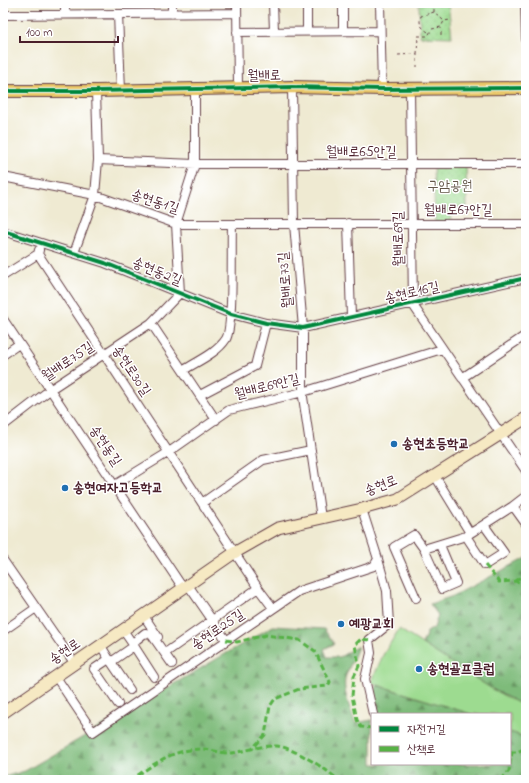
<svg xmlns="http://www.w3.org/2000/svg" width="529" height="783" font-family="'Indie Flower','Poor Story',sans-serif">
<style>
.grass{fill:#9ddb90;stroke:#747d5e}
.forest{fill:url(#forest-firs);stroke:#646d52}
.park{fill:url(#park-dots);stroke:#747d5e}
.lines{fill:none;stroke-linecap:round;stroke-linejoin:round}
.minor-casing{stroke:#633d44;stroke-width:10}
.secondary-casing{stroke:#633d44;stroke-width:13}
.primary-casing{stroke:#633d44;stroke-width:14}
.path{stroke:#633d44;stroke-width:1;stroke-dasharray:3 3;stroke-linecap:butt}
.minor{stroke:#fff;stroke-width:8}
.secondary{stroke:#f6e9c3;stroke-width:11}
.primary{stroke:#e9c769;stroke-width:12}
.quiet{stroke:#57b146;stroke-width:3;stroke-dasharray:6 3;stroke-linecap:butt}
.cycleway-casing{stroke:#fff;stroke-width:6}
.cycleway{stroke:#00873e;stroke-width:4}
.poi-dot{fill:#1f6fb2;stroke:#fff;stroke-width:1.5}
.labels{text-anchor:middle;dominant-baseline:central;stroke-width:3;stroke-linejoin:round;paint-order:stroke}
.street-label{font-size:14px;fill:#4a1f2b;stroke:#fff}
.park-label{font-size:14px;fill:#635749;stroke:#fff}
.poi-label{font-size:14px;font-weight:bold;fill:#4a1f2b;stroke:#fff;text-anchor:start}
</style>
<defs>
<pattern id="forest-firs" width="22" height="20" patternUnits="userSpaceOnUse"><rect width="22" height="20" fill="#7ebb7a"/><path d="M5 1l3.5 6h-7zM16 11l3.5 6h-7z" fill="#699764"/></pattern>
<pattern id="park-dots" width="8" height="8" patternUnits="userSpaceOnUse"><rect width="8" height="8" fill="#9ddb90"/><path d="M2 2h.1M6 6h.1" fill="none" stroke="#89bc7c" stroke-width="1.8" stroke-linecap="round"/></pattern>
</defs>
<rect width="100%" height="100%" fill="#fff"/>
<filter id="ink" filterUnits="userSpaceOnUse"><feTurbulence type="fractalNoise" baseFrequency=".025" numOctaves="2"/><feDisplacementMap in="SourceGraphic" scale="8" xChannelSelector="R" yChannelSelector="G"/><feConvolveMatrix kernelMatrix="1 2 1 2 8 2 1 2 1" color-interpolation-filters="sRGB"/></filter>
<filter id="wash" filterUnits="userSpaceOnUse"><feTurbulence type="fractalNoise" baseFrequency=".012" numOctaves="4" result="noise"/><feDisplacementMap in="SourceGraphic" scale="16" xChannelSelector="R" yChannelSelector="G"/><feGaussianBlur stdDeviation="0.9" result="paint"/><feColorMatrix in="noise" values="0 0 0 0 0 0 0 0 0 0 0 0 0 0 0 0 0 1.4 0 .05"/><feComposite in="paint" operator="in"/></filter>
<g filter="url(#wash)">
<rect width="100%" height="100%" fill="#efead2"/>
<!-- grass -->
<path class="grass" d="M399,629L494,690L526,707V726L522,736L510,732V714H471L371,683L383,655Z"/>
<!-- forest -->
<path class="forest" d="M526,558V707L494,690L422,644L427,632L434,628L438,615L430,604L453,596Z
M273,626L324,629L334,644L324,649L327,657H340L358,646C355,656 350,665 346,675C341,690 351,709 355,723L372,720V764H510V732L522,736L526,726V780H3V777L25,771Z
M377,685L471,714H377L375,689Z"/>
<!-- park -->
<path class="park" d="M419,3H448L452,37L420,36Z
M433,165H466L467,207H450L451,223H435Z"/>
</g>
<g filter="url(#ink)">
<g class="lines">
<!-- minor casing -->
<g class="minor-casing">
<path id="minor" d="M65,3V14
M237,3L238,87
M273,3L274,31
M307,3V31
M343,3V31
M380,3L382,89
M525,3L526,39
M118,14L121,91
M172,14V3
M3,15L237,13
M237,32L380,31
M292,87L294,224L303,328V397L321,518
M410,89L413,305L526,471
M98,160L195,164H526
M3,177L95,195L176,224H526
M348,223L351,317
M3,231L105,263L231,314L266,323L303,328L526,278
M74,253L95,195L98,160L96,91
M38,254L258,588
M3,276L38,254L39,250
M3,319L183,588
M151,323L216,420
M3,355L19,344
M184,370C198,361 217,353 226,339C234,326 231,245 232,225
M462,378L526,335
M200,395L255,366L266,323
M3,426L51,389L151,323L180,293L176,224L195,164V89
M435,476L470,533
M115,485L169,452L229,410L303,392L442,349
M526,496L513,506L526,524
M202,503L263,460L311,450
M484,525L504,553L485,565L466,536L513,506
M440,545L456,583L442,589L424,549L466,536
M3,560L75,664
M188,585L226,640
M416,598L394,547L414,535L424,549
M144,616L158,637
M3,631L36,608
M101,646L109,659L94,669L118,704
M168,651L258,588L273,608
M109,659L130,690
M111,662L134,646L123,630
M56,677L93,732L299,591L374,566L378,559L362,509
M154,677L134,646L135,641L145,633L151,634L172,664
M373,714L365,679L371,653L369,640L389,624L387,591L378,559"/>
</g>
<!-- secondary casing -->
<g class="secondary-casing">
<path id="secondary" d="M3,713L234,553L278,528L362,509L398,499L526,418"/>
</g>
<!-- primary casing -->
<g class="primary-casing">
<path id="primary" d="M3,91H96L292,87L382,89L526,88"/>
</g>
<!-- path -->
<path class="path" d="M434,12V3
M428,32C422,28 418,24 421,16L434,12L444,21
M441,35V28
M417,54L418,36H428L432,29L441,27L444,21L450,20
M398,55L417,54V67"/>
<!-- minor -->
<use href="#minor" class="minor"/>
<!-- secondary -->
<use href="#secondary" class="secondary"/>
<!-- primary -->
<use href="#primary" class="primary"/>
<!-- quiet -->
<path class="quiet" d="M485,565L499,582L515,581L526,586
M515,581L526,573
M226,640L237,642L266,635L299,640L315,651L330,682L328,686L299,689L275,699L270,706L265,735L253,748
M369,640L361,639L355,645L359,666L354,676L352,696L357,720L361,727L372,728
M510,752H517L526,748
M130,780C156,764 169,750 201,749C212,749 221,754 232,753C247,751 261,745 277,746C292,747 327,769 338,780
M501,780L509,771L512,752"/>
<!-- cycleway casing -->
<g class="cycleway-casing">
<path id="cycleway" d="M3,91H96L292,87L382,89L526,88
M3,231L105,263L231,314L266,323L303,328L526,278"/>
</g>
<!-- cycleway -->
<use href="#cycleway" class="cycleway"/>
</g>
</g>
<!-- markers -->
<g class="poi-dot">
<circle cx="394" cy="444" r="4"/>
<circle cx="65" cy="488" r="4"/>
<circle cx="341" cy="624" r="4"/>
<circle cx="419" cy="669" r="4"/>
</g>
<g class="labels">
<!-- street labels -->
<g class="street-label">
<text transform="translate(264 76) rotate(-1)">월배로</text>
<text x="361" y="152">월배로65안길</text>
<text transform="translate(155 202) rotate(18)">송현동1길</text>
<text x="458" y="210">월배로67안길</text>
<text transform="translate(399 239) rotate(-91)">월배로69길</text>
<text transform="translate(157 272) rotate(22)">송현동2길</text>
<text transform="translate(286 280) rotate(-95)">월배로73길</text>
<text transform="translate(412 293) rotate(-13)">송현로16길</text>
<text transform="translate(68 362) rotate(-34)">월배로75길</text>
<text transform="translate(131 371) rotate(56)">송현로30길</text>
<text transform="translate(267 387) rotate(-14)">월배로69안길</text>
<text transform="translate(105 446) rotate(56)">송현동길</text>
<text transform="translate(381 486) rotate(-21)">송현로</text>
<text transform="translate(218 630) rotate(-34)">송현로25길</text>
<text transform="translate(65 652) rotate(-34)">송현로</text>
</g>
<!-- park labels -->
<g class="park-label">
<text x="450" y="186">구암공원</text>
</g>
<!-- poi labels -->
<g class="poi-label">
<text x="402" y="444">송현초등학교</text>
<text x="73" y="488">송현여자고등학교</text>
<text x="349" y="624">예광교회</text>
<text x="427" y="669">송현골프클럽</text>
</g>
</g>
<!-- margin -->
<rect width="529" height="783" fill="none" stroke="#fff" stroke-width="16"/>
<!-- legend -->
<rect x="371" y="713" width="140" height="52" fill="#ffffff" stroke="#b7a5aa"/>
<rect x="379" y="726" width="20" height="6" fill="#00873e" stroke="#b7a5aa"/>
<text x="407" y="733" font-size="12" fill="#4a1f2b">자전거길</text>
<rect x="379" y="746" width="20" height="6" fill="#57b146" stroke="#b7a5aa"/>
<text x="407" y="753" font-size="12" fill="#4a1f2b">산책로</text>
<!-- scale -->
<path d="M20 36v6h98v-6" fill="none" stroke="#4a1f2b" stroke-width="2"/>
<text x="26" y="36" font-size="12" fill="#4a1f2b" stroke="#ffffff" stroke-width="3" paint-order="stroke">100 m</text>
</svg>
